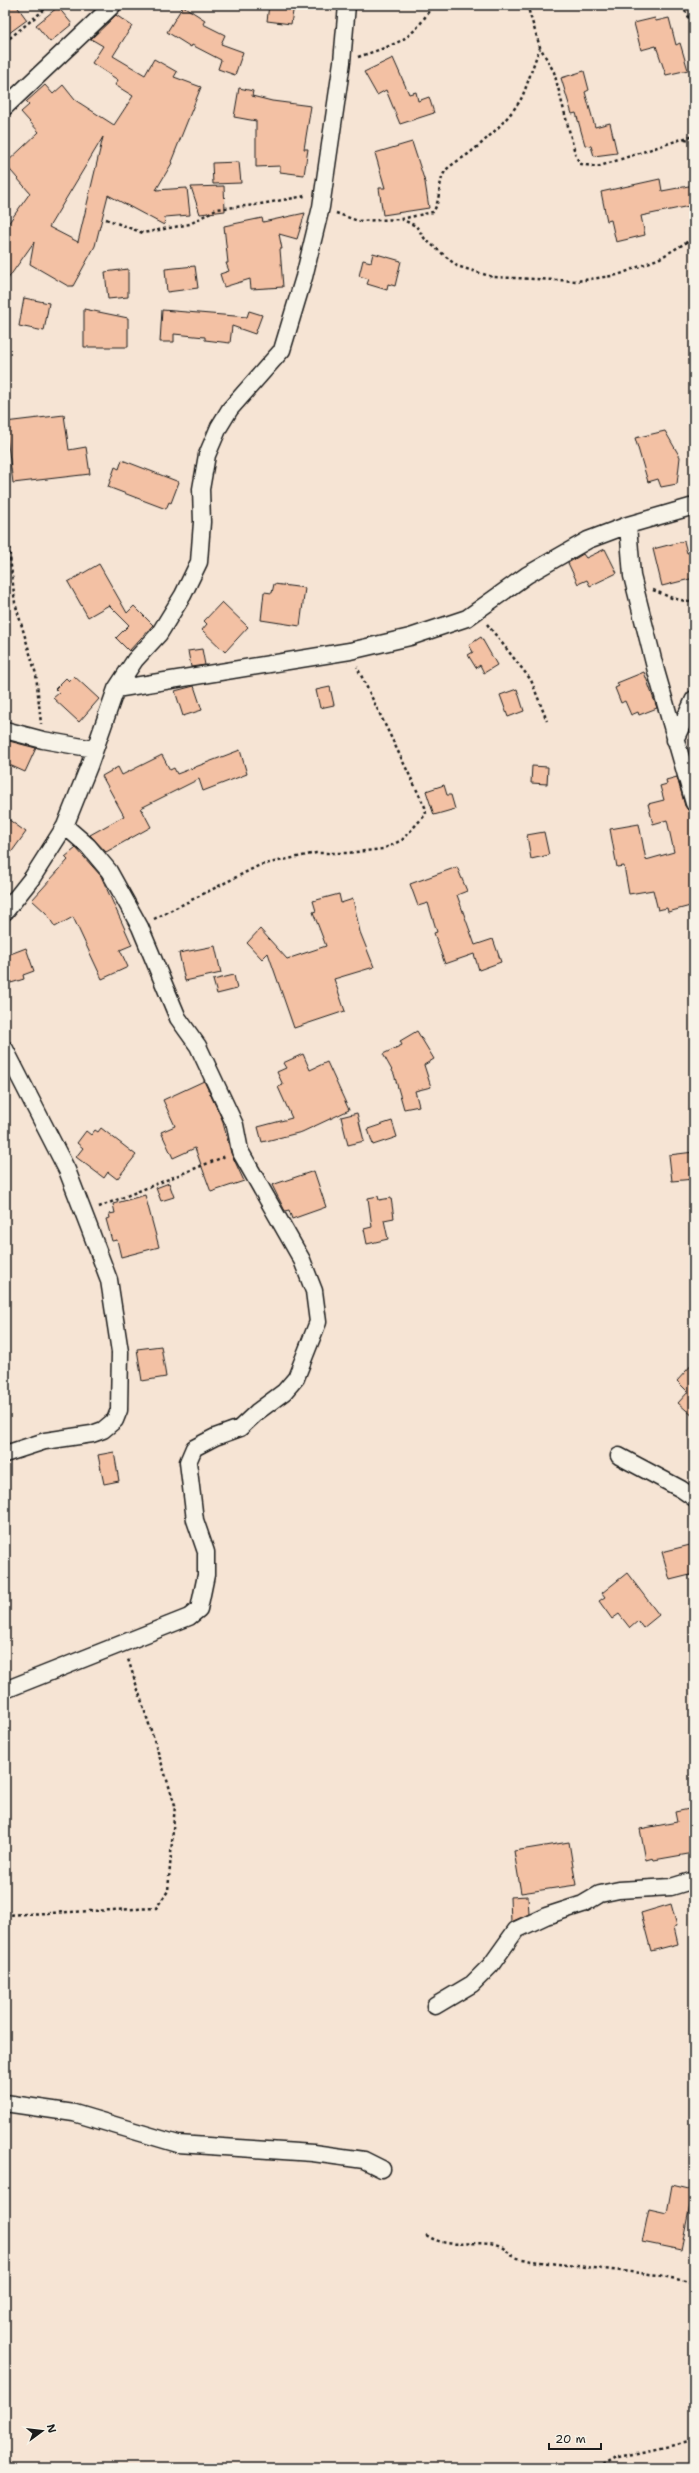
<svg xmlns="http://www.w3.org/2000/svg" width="699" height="2473" font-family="'Shantell Sans',sans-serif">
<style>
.building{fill:#f3c1a4;stroke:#1c1c1c;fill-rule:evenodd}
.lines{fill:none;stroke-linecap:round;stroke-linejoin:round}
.minor-casing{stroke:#1c1c1c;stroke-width:19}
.path{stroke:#1c1c1c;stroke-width:2.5;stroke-dasharray:3 3;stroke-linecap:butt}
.minor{stroke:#f7f3e8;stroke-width:16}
</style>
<rect width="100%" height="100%" fill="#f6e4d4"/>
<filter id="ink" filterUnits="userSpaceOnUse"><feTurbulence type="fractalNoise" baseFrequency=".025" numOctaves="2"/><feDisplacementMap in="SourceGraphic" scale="8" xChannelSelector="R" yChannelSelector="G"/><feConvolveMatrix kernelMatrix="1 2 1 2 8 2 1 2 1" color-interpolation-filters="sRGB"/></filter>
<g filter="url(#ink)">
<!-- building -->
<path class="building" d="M11,5H16L27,20L5,36V9Z
M269,5H294L291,24L267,21Z
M183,6L205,20L203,24L225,35L221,44L243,52L235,75L218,69L221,60L192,45L191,47L167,32Z
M58,7L72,24L50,42L36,25Z
M116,15L132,26L113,56L145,75L154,59L177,72L174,77L201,87L171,162L172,163L156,190L187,188L190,215L165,217L164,225L108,195L95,246L73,286H68L30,264L34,242L5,283V228L30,193L5,164L39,132L21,112L29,105L26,102L45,85L53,94L63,85L75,100L114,125L133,96L115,85L118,80L92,63L103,46L91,39ZM103,137L78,242L49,227Z
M655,18L656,21L669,18L676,45L680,43L688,70L666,75L656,46L641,50L634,23Z
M393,58L409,94L416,92L418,101L429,97L434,113L400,124L386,90L377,95L364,72Z
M584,71L589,90L585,92L595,127L610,123L617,153L594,156L591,146L585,145L576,113L572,114L561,78Z
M239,88L253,91L252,96L272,101L311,106L304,149H308L304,175L280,172V166L256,167V121L234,117Z
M412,142L425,182L429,208L383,215L379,188H385L375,153Z
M239,162L241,183L213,184L212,163Z
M660,179L662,191L694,185V205L641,216L645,235L616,242L611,220L607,221L601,192Z
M224,186L225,211L200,214L191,187Z
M305,213L297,239L279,234L282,249H280L283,287L251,289L250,279L224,287L220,274L229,271L226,263H228L224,226L262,218L263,222Z
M373,253L401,261L395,286L388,284L387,290L367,284L369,279L359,276L363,260L371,262Z
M195,266L198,288L167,292L165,269Z
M128,269V297L108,299L105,272Z
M24,298L49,303L44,331L19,326Z
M84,309L128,318V347H84Z
M162,310L247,317L249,311L262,315L255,334L232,326L230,343L205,340V337L174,334V342H160Z
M64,415L69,450L86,447L90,474L13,483L5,422Z
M665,431L680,457L677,484L661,487L658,479L648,482L635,438Z
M122,460L179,482L171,503L169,502L166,509L108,487L115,467L119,469Z
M684,541L687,553L694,551V578L662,586L653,549Z
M605,549L617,573L590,586L587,580L578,584L568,563L583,554L586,558Z
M99,564L127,613L134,606L153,625L129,651L116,638L129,625L109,605L88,617L68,582Z
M274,584L305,588L300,626L261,620L264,592L272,593Z
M222,602L248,627L225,652L202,630L207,624L204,621Z
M481,637L497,665L484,673L480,665L476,668L468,655L473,652L469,645Z
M202,649L205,665L191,667L188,651Z
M644,672L657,708L639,715L638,712L631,715L625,701L621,703L615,688L619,686L617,683Z
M74,676L99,699L79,722L53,698L59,693L55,689L66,678L69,681Z
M194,686L202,710L183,716L175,691Z
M330,687L334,705L320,708L316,690Z
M517,689L524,711L508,717L500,695Z
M5,740L36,748L25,772L5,763Z
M240,750L247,774L203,791L199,779L141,808L151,827L106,852L90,835L124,816L102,776L118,767L122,775L162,755L170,770L174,768L177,774Z
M532,766L548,767L547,784L531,783Z
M677,777L685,806L688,810L694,812V905L668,912L667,908L658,910L653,890L629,894L624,866L617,867L610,829L639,824L646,860L674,852L667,820L653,824L648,804L664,800L660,786L667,784L666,780Z
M444,785L447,795H451L455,809L434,815L426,791Z
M5,817L26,832L5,861Z
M544,832L549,855L531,859L527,835Z
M76,848L101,876L132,945L120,950L128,967L102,979L73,917L55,927L46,913L32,900L68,860L65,857Z
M457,867L467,891L457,895L475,945L493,939L501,962L479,970L474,954L445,964L434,933L437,932L428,903L418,906L410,884Z
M339,894L341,903L353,899L360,932L374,967L334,979L345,1011L294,1028L268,953L262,959L247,943L260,929L287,959L326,946L313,912L316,911L313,901Z
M215,946L221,973L185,981L179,953Z
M26,948L34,971L23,975L24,979L11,983L5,964V956Z
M234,975L237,989L217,994L213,980Z
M417,1031L434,1059L424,1065L431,1087L415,1091L419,1106L404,1109L394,1074L383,1054L402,1045L400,1041Z
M303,1054L310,1070L327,1062L349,1110L302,1132L262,1142L258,1127L292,1118L278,1087L283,1085L277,1072L286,1068L283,1063Z
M204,1081L222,1119L231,1153L244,1181L211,1192L195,1148L173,1158L161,1132L175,1126L163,1100Z
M357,1113L364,1141L348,1145L341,1117Z
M392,1121L397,1137L373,1145L368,1129Z
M101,1128L136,1155L117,1179L108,1172L104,1178L76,1157L83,1148L77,1143L86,1131L91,1135L95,1130L98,1132Z
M694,1152V1179L672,1181L669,1155Z
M314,1171L326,1207L292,1219L289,1210L285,1211L272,1185Z
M169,1183L174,1197L161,1201L156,1188Z
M145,1195L159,1247L121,1257L117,1240L112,1241L106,1219L110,1218L109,1214L115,1213L113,1204Z
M378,1196L379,1200L391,1198L394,1218L384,1220L388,1239L367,1244L364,1229L372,1227L368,1198Z
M161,1346L166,1377L142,1381L137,1349Z
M694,1362V1417L678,1403L688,1392L677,1381Z
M114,1452L119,1481L104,1484L98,1455Z
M694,1544V1574L670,1580L662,1552Z
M627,1573L659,1615L643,1628L638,1621L630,1628L619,1614L612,1619L599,1601L605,1597L602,1593Z
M694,1808V1853L654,1860L653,1858L646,1860L640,1829L677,1822L675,1812Z
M569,1842L576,1885L521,1893L514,1851Z
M528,1896L529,1914L511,1922L510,1897Z
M671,1904L677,1926L674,1927L678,1944L651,1951L641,1913Z
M672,2185L693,2190L681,2250L642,2242L649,2209L667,2213Z"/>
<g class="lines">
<!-- minor casing -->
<g class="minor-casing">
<path id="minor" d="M5,107L113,5
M628,525L632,576L656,671L694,803
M116,689L350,651L410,637L467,618L527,575L588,540L628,525L694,506
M5,730L43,740L94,749
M675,740L694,699
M5,912L32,878L65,826L89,766L116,689L135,660L159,634L183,595L199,562L202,522L201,489L207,455L219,427L230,409L282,350L304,277L321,207L342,62L347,5
M5,1049L67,1170L89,1227L109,1280L120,1352L119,1410L115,1420L103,1430L92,1434L45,1441L5,1454
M619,1456L681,1489L694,1498
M5,1690L189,1617L199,1609L206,1575V1552L195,1520L188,1462L194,1448L215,1437L240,1428L257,1412L284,1392L296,1378L318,1322L314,1291L302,1260L240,1151L235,1125L198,1046L178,1018L140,927L109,871L88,846L65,826
M435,2006L472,1984L491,1965L516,1930L546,1916L583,1904L600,1894L619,1890L671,1887L694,1880
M5,2103L74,2113L178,2144L313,2153L364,2160L382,2169"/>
</g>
<!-- path -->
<path class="path" d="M527,5L540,47L554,72L576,157L581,164L597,167L694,135
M682,5L694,28
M5,42L50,5
M358,57C395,44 413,42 432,5
M685,139L694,141
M336,213L358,221L401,219L416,226L425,239L457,266L493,277L577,281L618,275L660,258L694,238
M106,219L143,233L190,224L216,209L255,205L305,196
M401,219L433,212C442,199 437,179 447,169C454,162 464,158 472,151C487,140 514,113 522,97C529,81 533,64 540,48
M5,511L15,603L36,674L41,724
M653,590L672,598L694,603
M487,624L531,680L547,721
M154,919L260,865L316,853H347L383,849L402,840L426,814L425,807L357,667
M99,1207L226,1156
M5,1915L156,1908L168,1891L175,1805L128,1659
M426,2235C452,2252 475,2237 501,2247C506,2249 509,2254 513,2256C518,2259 526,2259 531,2261L658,2275L694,2283
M598,2468L615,2458L694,2441"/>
<!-- minor -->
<use href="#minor" class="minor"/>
</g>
</g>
<!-- margin -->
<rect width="699" height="2473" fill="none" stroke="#f7f3e8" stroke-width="20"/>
<rect x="10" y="10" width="679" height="2453" fill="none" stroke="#1c1c1c" stroke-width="1.5" filter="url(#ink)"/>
<!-- north arrow -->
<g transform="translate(42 2431) rotate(75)" stroke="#f7f3e8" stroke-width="3" paint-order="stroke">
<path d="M0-3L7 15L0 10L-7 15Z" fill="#1c1c1c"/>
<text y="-6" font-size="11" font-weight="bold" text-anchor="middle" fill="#1c1c1c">N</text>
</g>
<!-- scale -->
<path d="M549 2443v6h52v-6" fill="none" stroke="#1c1c1c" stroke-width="2"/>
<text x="555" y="2443" font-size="12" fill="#1c1c1c" stroke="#f7f3e8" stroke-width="3" paint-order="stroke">20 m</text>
</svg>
